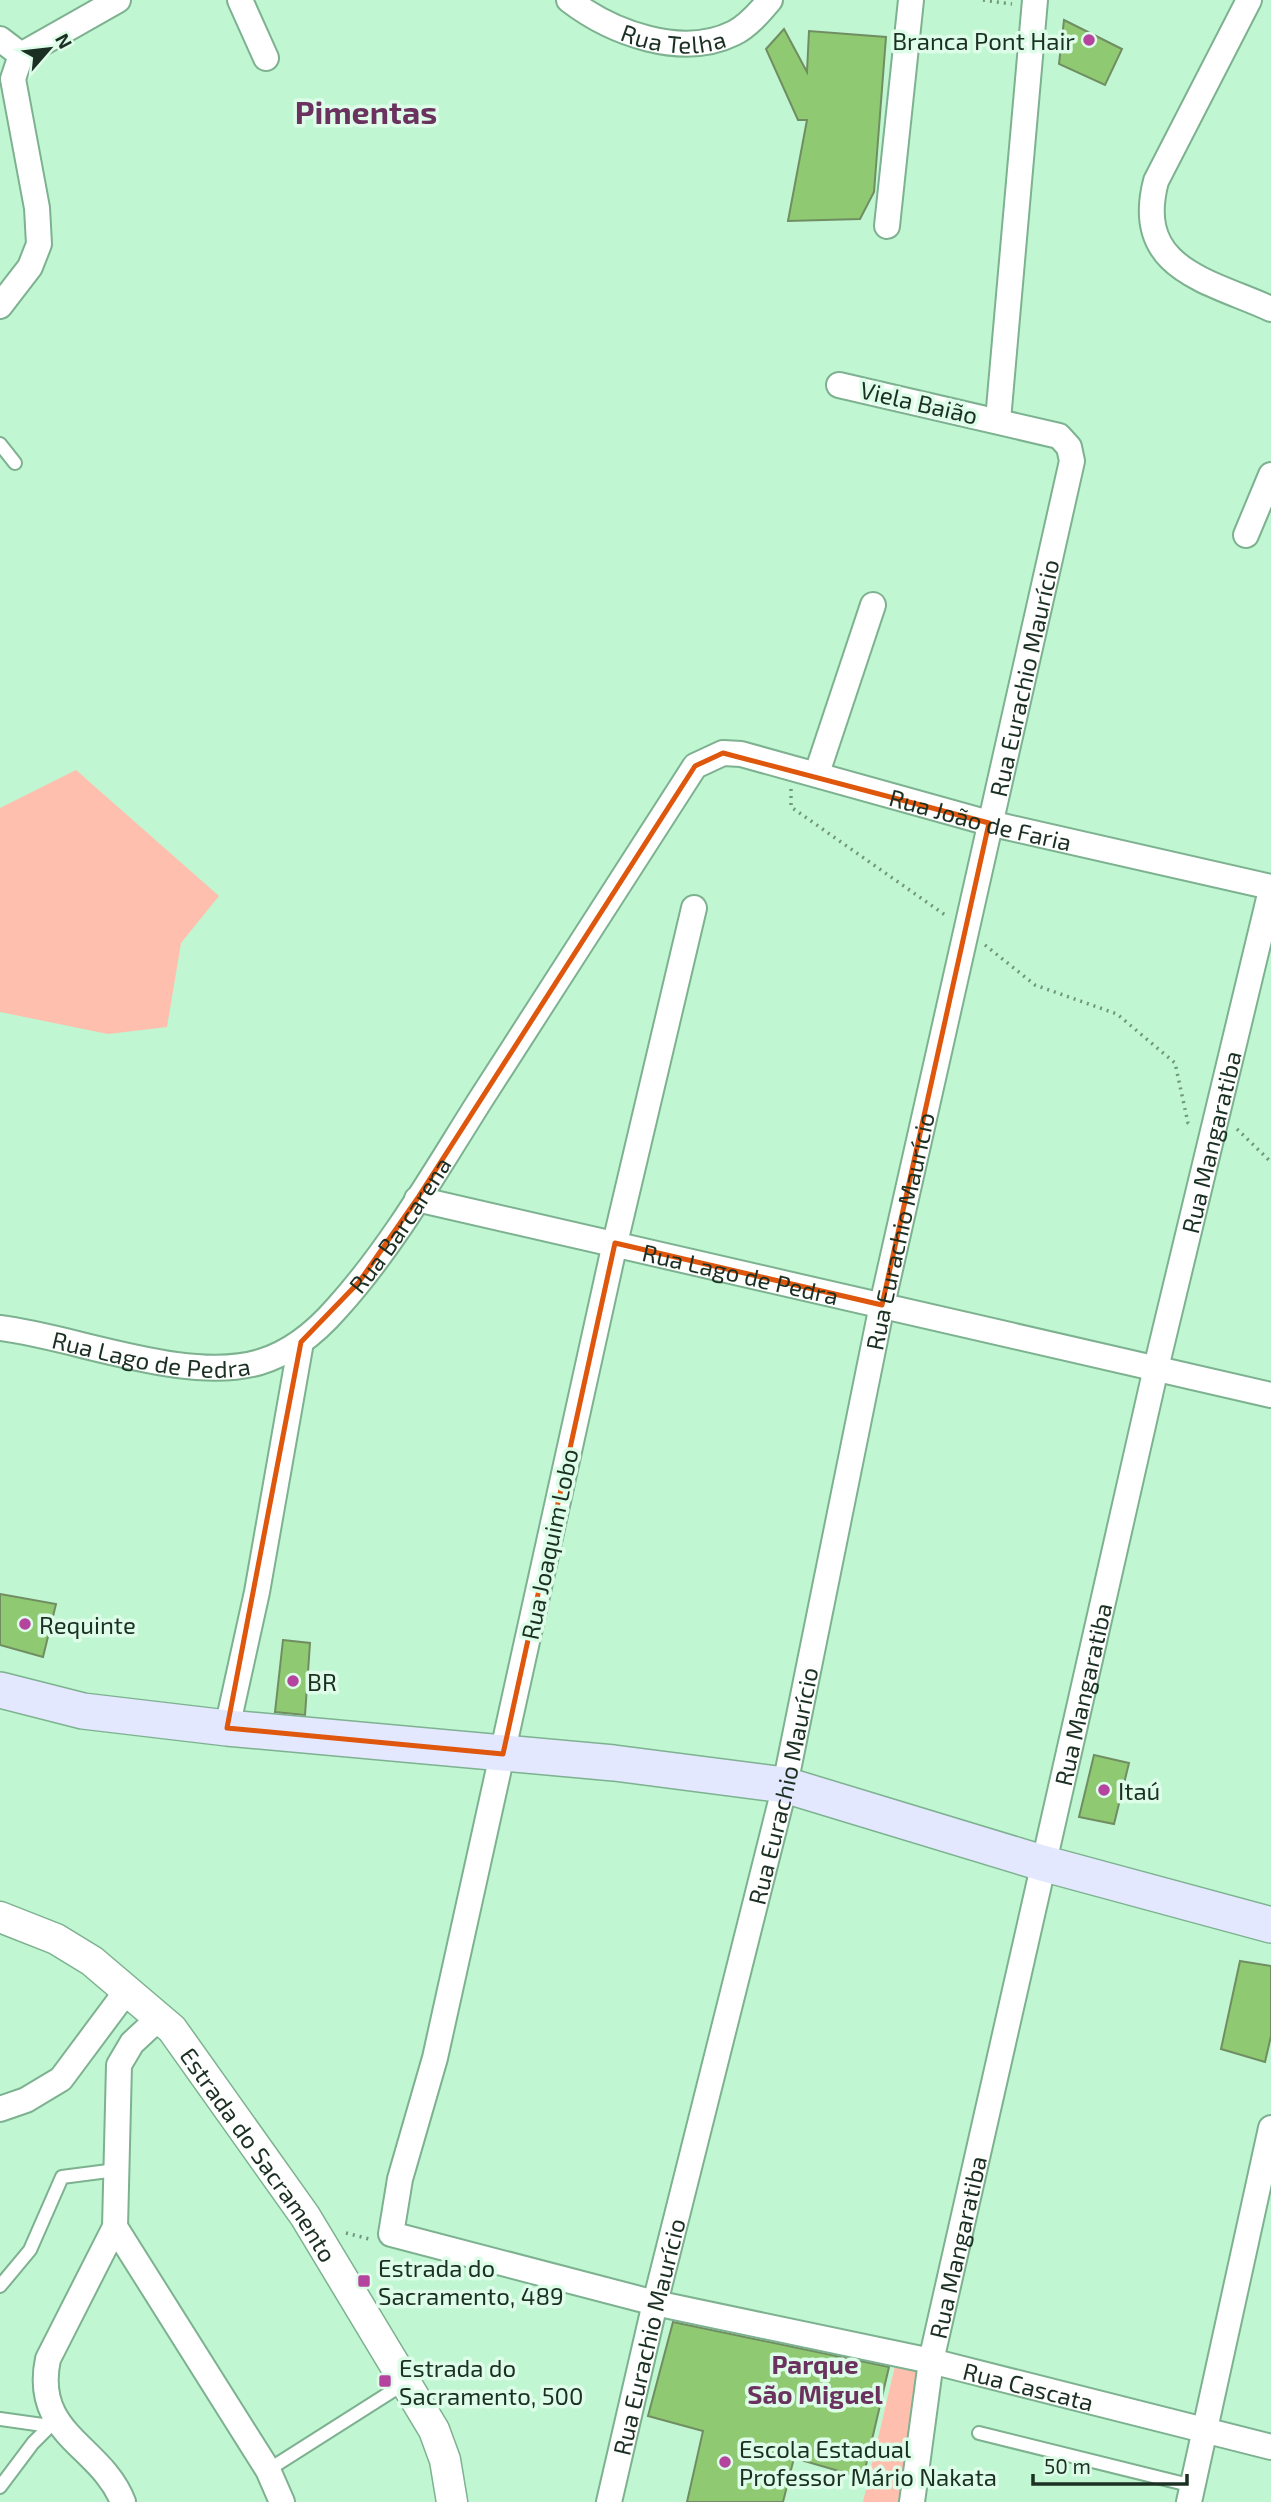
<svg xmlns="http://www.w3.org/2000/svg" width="1271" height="2502" font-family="'Exo 2',sans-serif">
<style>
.green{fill:#febfae}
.building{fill:#8fc972;stroke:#708e62;stroke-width:2}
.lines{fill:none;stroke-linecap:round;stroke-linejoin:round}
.service-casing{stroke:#7db190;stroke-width:16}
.minor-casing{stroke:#7db190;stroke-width:28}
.tertiary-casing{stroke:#7db190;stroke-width:33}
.secondary-casing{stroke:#7db190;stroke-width:38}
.path{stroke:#70967d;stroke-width:3.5;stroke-dasharray:2 5;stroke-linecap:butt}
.service{stroke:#fff;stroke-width:12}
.minor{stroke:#fff;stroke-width:24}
.tertiary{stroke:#fff;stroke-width:30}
.secondary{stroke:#e4e8fe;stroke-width:35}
.marked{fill:none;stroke:#de570d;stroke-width:5;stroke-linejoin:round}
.poi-dot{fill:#b5449f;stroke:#ddfde8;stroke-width:2.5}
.labels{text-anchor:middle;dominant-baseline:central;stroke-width:7;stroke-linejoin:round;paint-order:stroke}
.street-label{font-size:24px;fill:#1b3023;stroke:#ddfde8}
.poi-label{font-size:24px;fill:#1b3023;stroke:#ddfde8;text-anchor:start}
.neighbourhood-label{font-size:26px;font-weight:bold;fill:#6b325f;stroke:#ddfde8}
.district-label{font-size:32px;font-weight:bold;fill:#6b325f;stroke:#ddfde8}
</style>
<rect width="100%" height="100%" fill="#c0f6d2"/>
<!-- green -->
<path class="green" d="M76,770L219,896L181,943L167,1027L108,1034L0,1012V808Z
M895,2366L923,2371L901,2502H863Z"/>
<!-- building -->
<path class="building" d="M1064,20L1122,49L1105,85L1059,64Z
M784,29L807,72L809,31L886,37L874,192L860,219L788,221L807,120H798L766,49Z
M0,1594L56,1604L43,1657L0,1645Z
M283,1640L310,1643L305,1715L275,1712Z
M1094,1755L1129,1763L1114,1824L1079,1817Z
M1240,1961L1271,1966V2036L1265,2062L1221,2049Z
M673,2322L889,2367L863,2478L794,2458L783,2502H687L703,2431L648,2416Z"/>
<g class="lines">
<!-- service casing -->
<g class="service-casing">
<path id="service" d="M0,444L15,463
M0,2286L30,2250L62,2177L116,2170
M0,2419L50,2426
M979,2433L1193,2486
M268,2470L405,2383
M0,2487L33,2443L57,2419"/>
</g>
<!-- minor casing -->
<g class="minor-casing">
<g id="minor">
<path d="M240,0L266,58"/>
<path id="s1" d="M569,0C612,33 682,59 734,33C748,26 760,12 770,0"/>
<path d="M1249,0L1156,181C1133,269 1207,280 1271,309"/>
<path d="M0,39L21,55"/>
<path d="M21,55L118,0"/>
<path d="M887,226L911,0"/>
<path d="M0,306L30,267L39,244L37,208L13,79L21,55"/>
<path d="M998,420L1035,0"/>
<path d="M1246,535L1271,475"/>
<path d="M817,773L873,605"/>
<path id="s2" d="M694,908L615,1243L435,2058L400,2179L391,2234L655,2303L931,2361L1271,2447"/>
<path id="s3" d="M417,1199L1271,1395"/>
<path id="s4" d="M0,1328C75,1337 187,1384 260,1362C290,1353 317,1331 337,1308C393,1246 436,1170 481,1099C552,988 624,877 695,766L723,753L741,754L989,823L1271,887"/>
<path d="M227,1728L257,1592L301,1342"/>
<path d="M160,2017L132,2043L119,2065L115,2227L268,2470L282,2502"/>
<path d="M0,2109L26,2100L61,2079L128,1989"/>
<path d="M115,2227L48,2359C32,2435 101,2445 123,2502"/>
<path id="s5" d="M609,2502L655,2303L785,1785L882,1305L1072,461L1069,447L1059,436L839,385"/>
<path id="s6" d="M912,2502L931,2361L1156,1368L1271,890"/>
<path d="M1189,2502L1271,2128"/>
</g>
</g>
<!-- tertiary casing -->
<g class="tertiary-casing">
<g id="tertiary">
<path id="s7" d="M0,1917L56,1939L92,1961L172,2029L305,2216L434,2430L445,2460L452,2502"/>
</g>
</g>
<!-- secondary casing -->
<g class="secondary-casing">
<path id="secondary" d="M0,1690L83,1711L227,1728L614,1763L785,1785L1042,1863L1271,1925"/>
</g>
<!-- path -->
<path class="path" d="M983,0L1012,4
M791,789V807L948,917
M985,945L1035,985L1117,1014L1175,1063L1188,1123L1192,1125
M1237,1129L1271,1162
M346,2233L369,2239"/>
<!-- service -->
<use href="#service" class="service"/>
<!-- minor -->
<use href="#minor" class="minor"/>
<!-- tertiary -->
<use href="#tertiary" class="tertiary"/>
<!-- secondary -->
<use href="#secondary" class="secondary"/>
</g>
<!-- marked area -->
<path class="marked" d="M723,753L989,823L882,1305L615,1243L503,1754L227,1728L301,1342L359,1282L417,1199L695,766Z"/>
<!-- markers -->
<g class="poi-dot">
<circle cx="1089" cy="40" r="7"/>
<circle cx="25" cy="1624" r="7"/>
<circle cx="293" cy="1681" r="7"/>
<circle cx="1104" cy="1790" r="7"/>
<rect x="357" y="2274" width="14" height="14" rx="3.5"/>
<rect x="378" y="2374" width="14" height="14" rx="3.5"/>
<circle cx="725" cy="2462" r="7"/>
</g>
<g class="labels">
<!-- street labels -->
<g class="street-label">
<text stroke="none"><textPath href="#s1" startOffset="114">Rua Telha</textPath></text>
<text transform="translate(919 402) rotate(13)">Viela Baião</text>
<text stroke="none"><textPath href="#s5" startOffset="1871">Rua Eurachio Maurício</textPath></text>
<text stroke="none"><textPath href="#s4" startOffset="1307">Rua João de Faria</textPath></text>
<text stroke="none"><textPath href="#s6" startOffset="1393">Rua Mangaratiba</textPath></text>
<text stroke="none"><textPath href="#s4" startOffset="464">Rua Barcarena</textPath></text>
<text stroke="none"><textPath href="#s5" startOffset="1304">Rua Eurachio Maurício</textPath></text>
<text stroke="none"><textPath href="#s3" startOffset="332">Rua Lago de Pedra</textPath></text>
<text stroke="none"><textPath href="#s4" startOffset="154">Rua Lago de Pedra</textPath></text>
<text transform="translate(549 1544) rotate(-78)">Rua Joaquim Lobo</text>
<text stroke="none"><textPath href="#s6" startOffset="826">Rua Mangaratiba</textPath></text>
<text stroke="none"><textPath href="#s5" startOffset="737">Rua Eurachio Maurício</textPath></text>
<text stroke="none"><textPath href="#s7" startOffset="360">Estrada do Sacramento</textPath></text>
<text stroke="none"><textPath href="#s6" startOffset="259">Rua Mangaratiba</textPath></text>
<text stroke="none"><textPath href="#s5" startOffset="170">Rua Eurachio Maurício</textPath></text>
<text stroke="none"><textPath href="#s2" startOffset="2016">Rua Cascata</textPath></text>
</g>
<!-- poi labels -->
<g class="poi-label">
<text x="1075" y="40" text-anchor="end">Branca Pont Hair</text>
<text x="39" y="1624">Requinte</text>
<text x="307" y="1681">BR</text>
<text x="1118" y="1790">Itaú</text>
<text x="378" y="2267">Estrada do<tspan x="378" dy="28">Sacramento, 489</tspan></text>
<text x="399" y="2367">Estrada do<tspan x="399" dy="28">Sacramento, 500</tspan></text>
<text x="739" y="2448">Escola Estadual<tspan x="739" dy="28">Professor Mário Nakata</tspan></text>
</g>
<!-- neighbourhood labels -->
<g class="neighbourhood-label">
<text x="815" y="2363">Parque<tspan x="815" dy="30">São Miguel</tspan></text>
</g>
<!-- district labels -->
<g class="district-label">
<text x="366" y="111">Pimentas</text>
</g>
</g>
<!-- north arrow -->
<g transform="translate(49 49) rotate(62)" stroke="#ddfde8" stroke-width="5" paint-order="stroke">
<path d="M0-5L12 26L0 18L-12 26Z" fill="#1b3023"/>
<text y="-10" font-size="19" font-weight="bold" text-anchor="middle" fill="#1b3023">N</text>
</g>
<!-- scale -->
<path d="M1033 2474v10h154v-10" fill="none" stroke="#1b3023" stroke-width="3.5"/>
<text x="1044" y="2474" font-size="21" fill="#1b3023" stroke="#ddfde8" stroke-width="5" paint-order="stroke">50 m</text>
</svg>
